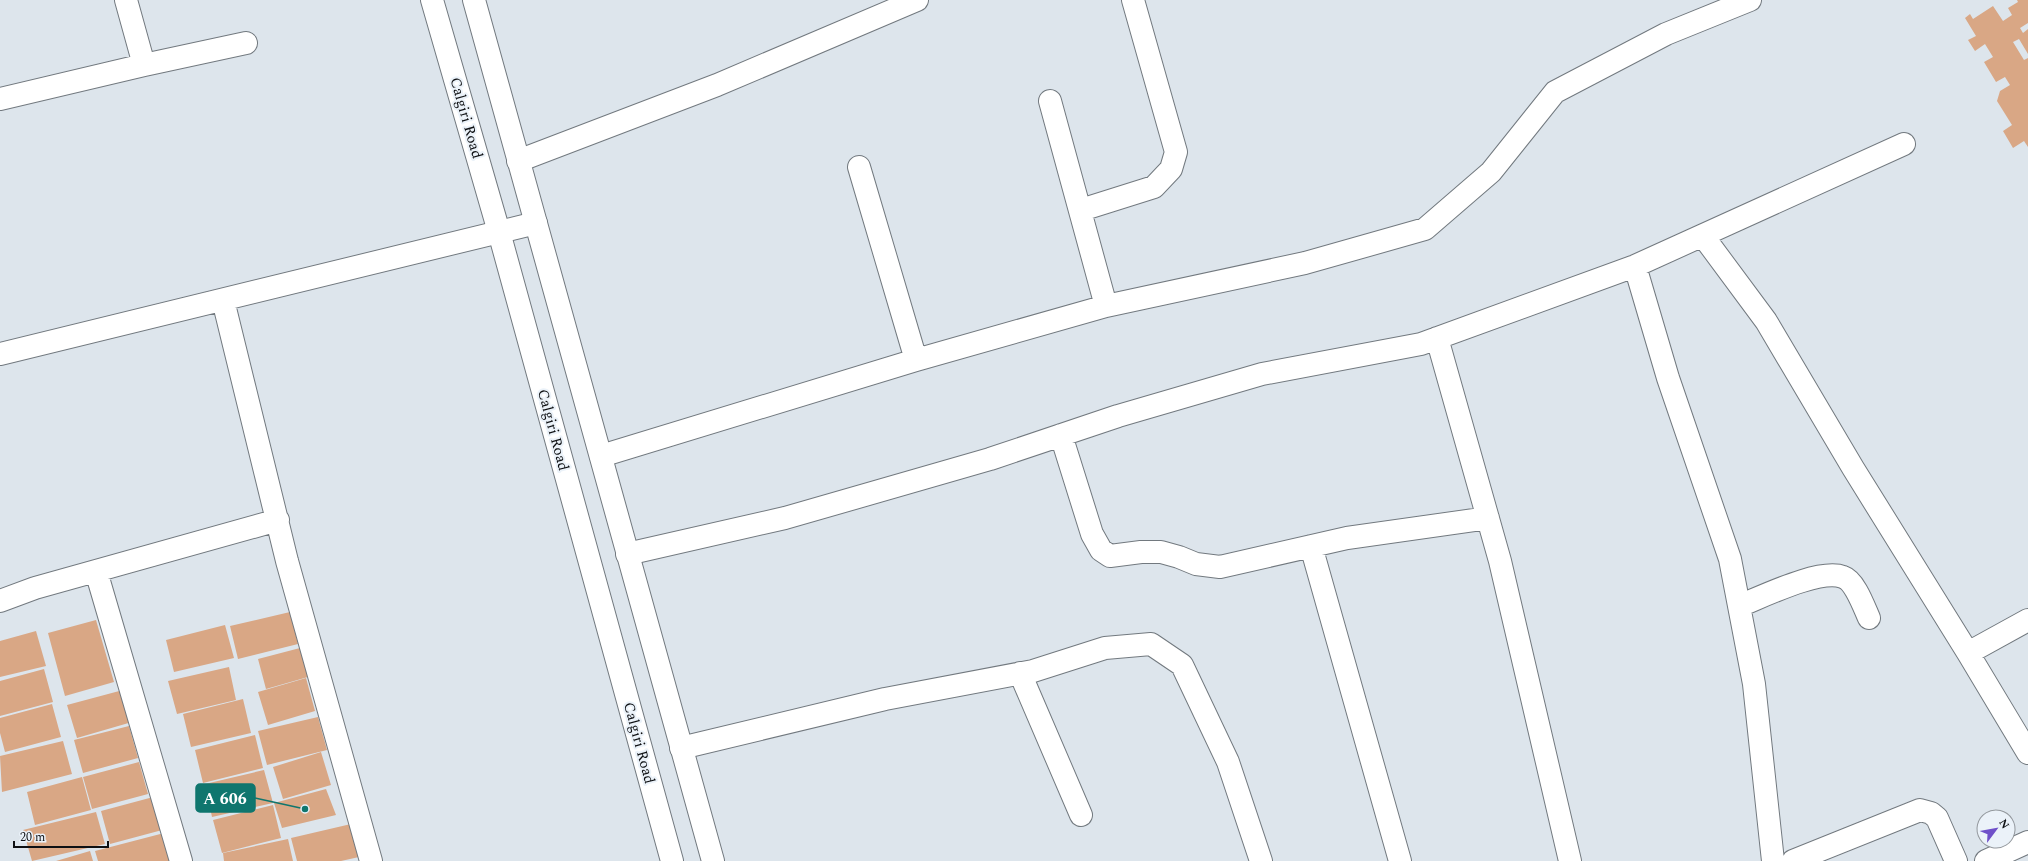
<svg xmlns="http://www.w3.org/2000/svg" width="2028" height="861" font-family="Spectral,serif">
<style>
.building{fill:#d9a785}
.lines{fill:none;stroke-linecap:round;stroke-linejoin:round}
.minor-casing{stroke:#72797f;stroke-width:24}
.primary-casing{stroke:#72797f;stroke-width:24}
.minor{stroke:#fff;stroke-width:22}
.primary{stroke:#fff;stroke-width:22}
.labels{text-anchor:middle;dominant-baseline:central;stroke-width:4;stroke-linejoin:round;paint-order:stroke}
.street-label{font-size:15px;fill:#0e1013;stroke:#ebf2f9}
.leader{fill:none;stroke:#0f766e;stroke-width:1.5}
.callout-dot{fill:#0f766e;stroke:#ebf2f9;stroke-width:1.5}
.callout{fill:#0f766e;stroke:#0f766e;stroke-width:1.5}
.callout-label{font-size:16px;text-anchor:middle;font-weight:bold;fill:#fff}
</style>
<rect width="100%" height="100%" fill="#dde5ec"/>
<!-- building -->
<path class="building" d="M2017,0H2028V23L2020,28L2023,33L2028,29V54L2019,39L2013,42L2024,60L2028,58V147L2024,141L2013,148L2003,131L2012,125L1997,101L2000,91L2010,85L2005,77L1996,82L1984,62L1993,57L1985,44L1975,51L1968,40L1976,36L1965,18L1970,14L1973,19L1993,6L2003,21L2012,15L2008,8L2018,2Z
M290,612L298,644L238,659L230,626Z
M96,620L114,682L65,696L48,633Z
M225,625L234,658L174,672L166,640Z
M36,631L46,666L0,677V641Z
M300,648L308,677L266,689L258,659Z
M229,667L236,700L177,714L168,681Z
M44,669L53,702L0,716V681Z
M306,678L315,711L268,725L258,692Z
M123,690L132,722L77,738L67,705Z
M243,699L251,733L191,747L183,714Z
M52,704L61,737L5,752L0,733V718Z
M318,717L327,750L267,765L258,731Z
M129,726L138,758L83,773L74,740Z
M255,735L263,768L203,783L195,750Z
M63,741L72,774L2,792L0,756Z
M321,752L331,785L283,799L273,767Z
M139,762L148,794L92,809L83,777Z
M264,770L273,803L212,817L205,784Z
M82,777L91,810L35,825L27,792Z
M326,789L336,815L282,828L274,803Z
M157,796L166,829L110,844L101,811Z
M273,805L281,838L222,853L213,820Z
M96,812L105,844L32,861L23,830Z
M351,824L359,857L341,861H297L291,838Z
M168,832L176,861H98L95,851Z
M288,839L293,861H224L223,853Z
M90,851L93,861H56Z"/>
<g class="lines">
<!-- minor casing -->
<g class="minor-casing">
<path id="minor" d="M126,0L144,65
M0,99L144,65L246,43
M1050,101L1106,306
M518,161L717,85L917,0
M859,167L916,360
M1081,210L1154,187L1171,169L1176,152L1133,0
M1703,236L1766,321L1853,468L1968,653L2028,753
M1635,266L1668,378L1730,559L1754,684L1773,861
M223,300L287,561L371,861
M1437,338L1500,561L1570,861
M0,354L536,223
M1061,435L1092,534L1101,550L1110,556L1141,552H1161L1179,557L1196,564L1220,567L1347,538L1488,518
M601,456L916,360L1106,306L1305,263L1425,229L1491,172L1555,92L1666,34L1750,0
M1311,546L1400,861
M627,554L785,518L990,459L1118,416L1262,374L1421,344L1635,266L1904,144
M96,571L181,861
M0,601L35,588L278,520
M1739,606C1762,597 1820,568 1843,577C1855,581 1864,607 1869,618
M1968,653L2028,620
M1020,673L1081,815
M681,748L885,699L1033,671L1105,648L1151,644L1182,665L1228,762L1261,861
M1793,861L1920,810L1931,813L1937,818L1956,861
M1986,861L2028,842"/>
</g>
<!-- primary casing -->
<g class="primary-casing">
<path id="primary" d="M432,0L499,232L672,861
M474,0L713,861"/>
</g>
<!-- minor -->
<use href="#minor" class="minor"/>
<!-- primary -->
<use href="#primary" class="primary"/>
</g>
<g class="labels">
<!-- street labels -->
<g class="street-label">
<text transform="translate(466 118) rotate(74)">Calgiri Road</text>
<text transform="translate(553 430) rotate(75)">Calgiri Road</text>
<text transform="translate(639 743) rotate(75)">Calgiri Road</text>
</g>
</g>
<!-- callouts -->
<path class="leader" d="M305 809L255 798"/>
<circle class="callout-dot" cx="305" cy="809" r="4"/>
<rect class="callout" x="196" y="784" width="59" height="28" rx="4"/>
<g class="callout-label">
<text x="225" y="804">A 606</text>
</g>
<!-- north arrow -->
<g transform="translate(1996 829) rotate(58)"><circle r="19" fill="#ebf2f9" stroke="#93989d"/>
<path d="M0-3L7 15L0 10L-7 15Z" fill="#6f50c9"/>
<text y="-6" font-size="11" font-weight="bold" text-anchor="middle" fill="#0e1013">N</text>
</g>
<!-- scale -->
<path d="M14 841v6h94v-6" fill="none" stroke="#0e1013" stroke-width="2"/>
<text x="20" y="841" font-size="12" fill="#0e1013" stroke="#ebf2f9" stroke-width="3" paint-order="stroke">20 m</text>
</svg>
